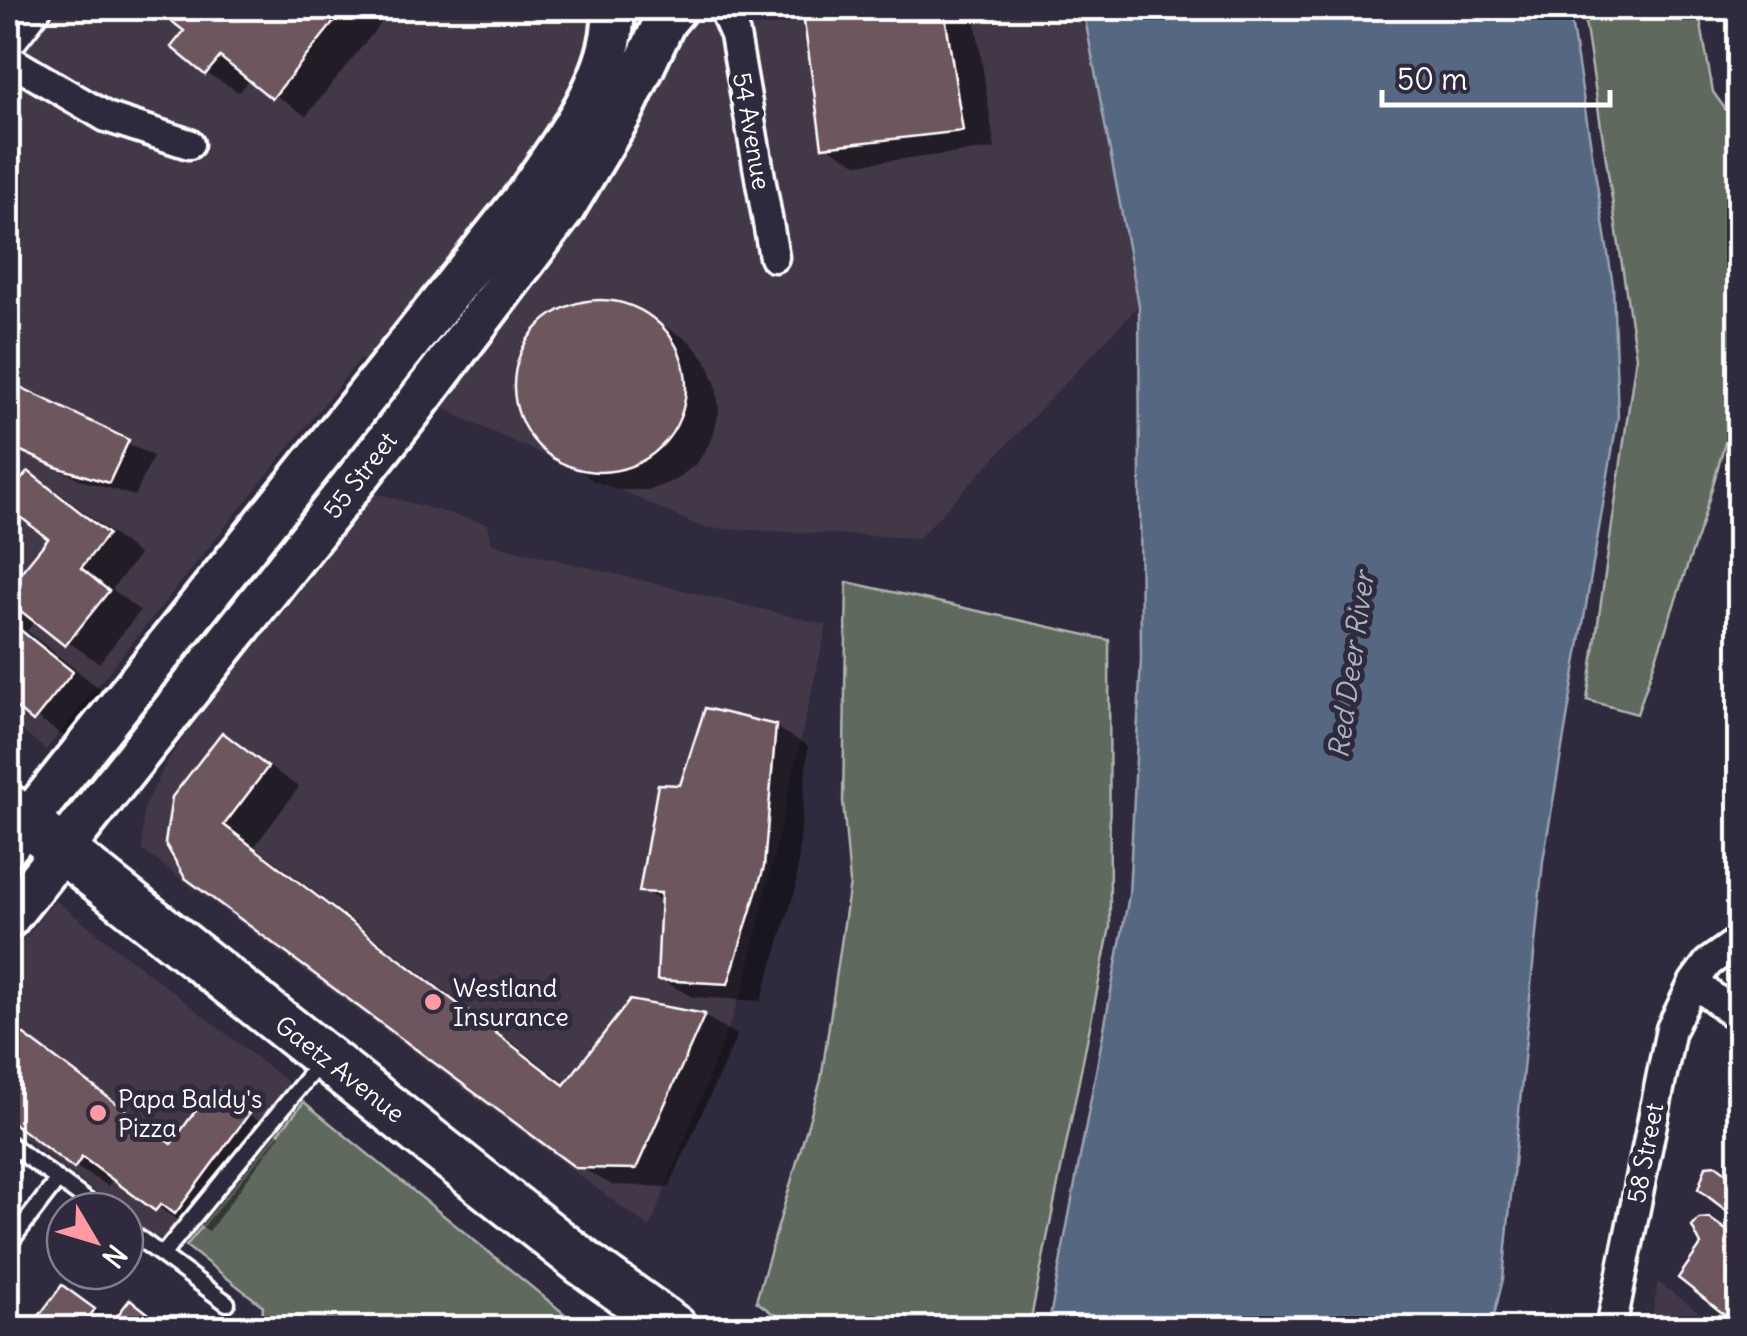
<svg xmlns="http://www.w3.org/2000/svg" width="1747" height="1336" font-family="Delius,sans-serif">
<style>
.built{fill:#423847}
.green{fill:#5f695d;stroke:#afb4ae;stroke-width:2.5}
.water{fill:#566781;stroke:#9aa4b3;stroke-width:2.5}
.shadow{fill:#0007}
.building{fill:#6d575d;stroke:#fff;stroke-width:2.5}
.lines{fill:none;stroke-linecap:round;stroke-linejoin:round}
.lane-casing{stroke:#fff;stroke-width:21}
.street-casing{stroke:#fff;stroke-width:35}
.secondary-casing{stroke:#fff;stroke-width:48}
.primary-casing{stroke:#fff;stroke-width:52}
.lane{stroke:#2f2a3d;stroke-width:14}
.street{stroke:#2f2a3d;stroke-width:28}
.secondary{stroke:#2f2a3d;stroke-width:40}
.primary{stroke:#2f2a3d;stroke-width:45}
.poi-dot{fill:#ff9aa2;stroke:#2f2a3d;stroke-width:4}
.labels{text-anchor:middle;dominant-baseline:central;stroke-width:10;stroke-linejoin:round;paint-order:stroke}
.street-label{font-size:25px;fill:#fff;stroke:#2f2a3d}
.poi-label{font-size:25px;fill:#fff;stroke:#2f2a3d;text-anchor:start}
.water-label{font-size:28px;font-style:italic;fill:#aab3c0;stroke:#2f2a3d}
</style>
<rect width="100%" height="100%" fill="#2f2a3d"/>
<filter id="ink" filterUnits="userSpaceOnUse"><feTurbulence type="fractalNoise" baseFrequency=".01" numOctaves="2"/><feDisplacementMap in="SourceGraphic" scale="20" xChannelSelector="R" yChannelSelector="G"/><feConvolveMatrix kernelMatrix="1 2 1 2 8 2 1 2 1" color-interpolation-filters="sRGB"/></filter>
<g filter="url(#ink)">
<!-- built -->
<path class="built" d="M8,8H1083L1139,305L919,538L703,528L462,418L360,359L46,750L8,720Z
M356,488L488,524L492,544L827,625L744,987L650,1228L142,850L143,810L168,760Z
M55,900L284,1079L304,1102L188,1243L153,1236L8,1126V959Z
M1658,1282L1720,1328H1650Z"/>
<!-- green -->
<path class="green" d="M1583,8H1698L1713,92L1739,128V394L1702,523L1637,714L1587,700L1636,357Z
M847,582L1109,640L1110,927L1029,1328H792L756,1301L821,1080L850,883L843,801Z
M304,1102L582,1328H261L263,1306L186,1246Z"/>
<!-- water -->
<path class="water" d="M1083,8H1569L1613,285L1618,416L1543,861L1503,1279L1491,1328H1048L1129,895L1141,659L1139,305Z"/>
<!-- shadow -->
<path class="shadow" d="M183,8H393L306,116L250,78L239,92L206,73L187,31L173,20Z
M805,8H967L974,11L995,149L857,164L824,145Z
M605,302L631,307L688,340L706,360L716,385L719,411L713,437L698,462L676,480L649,490H620L593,480L536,442L521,417L516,389L520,360L533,334L554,315L578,304Z
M8,384L153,456L135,496L84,481L8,445Z
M28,475L61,494L139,555L112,589L140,611L99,663L36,620L27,631L104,692L68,739L8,698V572L19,579L51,539L8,504Z
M775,727L808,746L796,887L761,1001L692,997L659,978L663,902L642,890L682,788Z
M222,735L299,787L255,846L568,1085L631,1003L704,1016L737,1035L669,1187L612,1185L578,1166L187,876Z
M8,1024L174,1144L214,1091L280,1135L209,1231L194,1222L189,1228L114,1177L108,1186L76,1167L8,1116Z
M63,1288L110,1320L104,1328H33Z
M131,1302L156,1316L171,1328H111Z"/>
<!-- building -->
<path class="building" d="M180,8H345L272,99L220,57L205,75L171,47L184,31L170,20Z
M802,8H944L963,131L822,147Z
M514 386a86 86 0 1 1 172 0a86 86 0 1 1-172 0Z
M8,381L129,440L109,483L56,467L8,445Z
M28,471L108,534L81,568L109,591L65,646L8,601V570L17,577L48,539L8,507V496Z
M8,620L73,672L33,722L8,701Z
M705,708L776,725L764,867L728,984L657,980L661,893L639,892L658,784L680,785Z
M222,732L268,767L224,825L564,1085L630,1000L705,1014L636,1169L576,1168L185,878L165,843L172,797Z
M8,1023L171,1144L213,1087L249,1114L175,1214L161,1204L155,1211L82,1157L74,1169L8,1119Z
M1716,1165L1740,1184V1221L1698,1189L1706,1166Z
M1709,1218L1740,1240V1327L1678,1278L1701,1245L1692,1227L1699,1219Z
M62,1285L95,1309L81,1328H30Z
M130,1299L159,1322L154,1328H108Z"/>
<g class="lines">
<!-- lane casing -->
<g class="lane-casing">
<path id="lane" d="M8,1143L101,1211
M125,1228L227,1303
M8,1245L57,1181
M163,1254L321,1061"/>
</g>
<!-- street casing -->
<g class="street-casing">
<path id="street" d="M723,8L735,35L774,257
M8,45L37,8
M8,59L106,117L189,144
M1694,982L1740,1019
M1611,1328L1671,1029L1694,982L1708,963L1740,940"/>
</g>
<!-- secondary casing -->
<g class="secondary-casing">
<path id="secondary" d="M8,845L523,200C560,147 617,75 613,8
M8,918L413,408L563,210L622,112L665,21L676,8"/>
</g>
<!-- primary casing -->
<g class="primary-casing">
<path id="primary" d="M8,807L585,1264L674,1328"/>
</g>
<!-- lane -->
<use href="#lane" class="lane"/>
<!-- street -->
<use href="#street" class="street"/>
<!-- secondary -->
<use href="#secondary" class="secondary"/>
<!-- primary -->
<use href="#primary" class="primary"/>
</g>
</g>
<!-- markers -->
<g class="poi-dot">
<circle cx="433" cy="1002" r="10"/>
<circle cx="98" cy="1113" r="10"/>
</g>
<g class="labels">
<!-- street labels -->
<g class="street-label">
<text transform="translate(752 131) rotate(80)">54 Avenue</text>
<text transform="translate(360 475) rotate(-52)">55 Street</text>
<text transform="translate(340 1069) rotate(38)">Gaetz Avenue</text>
<text transform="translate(1645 1153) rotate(-79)">58 Street</text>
</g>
<!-- poi labels -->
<g class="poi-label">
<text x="453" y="988">Westland<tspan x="453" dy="29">Insurance</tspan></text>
<text x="118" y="1099">Papa Baldy's<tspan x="118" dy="29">Pizza</tspan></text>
</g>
<!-- water labels -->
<g class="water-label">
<text transform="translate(1351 665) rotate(-82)">Red Deer River</text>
</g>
</g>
<!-- margin -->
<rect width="1747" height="1336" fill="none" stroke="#2f2a3d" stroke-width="40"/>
<rect x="20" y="20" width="1707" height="1296" fill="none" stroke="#fff" stroke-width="4" filter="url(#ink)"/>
<!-- north arrow -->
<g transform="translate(95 1241) rotate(128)"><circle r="48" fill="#2f2a3d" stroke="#827f8b" stroke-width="2.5"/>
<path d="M0-8L18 38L0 25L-18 38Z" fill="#ff9aa2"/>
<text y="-15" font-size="28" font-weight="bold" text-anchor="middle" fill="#ffffff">N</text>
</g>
<!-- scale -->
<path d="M1382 90v15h228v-15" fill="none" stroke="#ffffff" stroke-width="5"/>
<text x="1397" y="90" font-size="30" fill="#ffffff" stroke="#2f2a3d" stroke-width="8" paint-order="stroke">50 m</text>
</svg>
